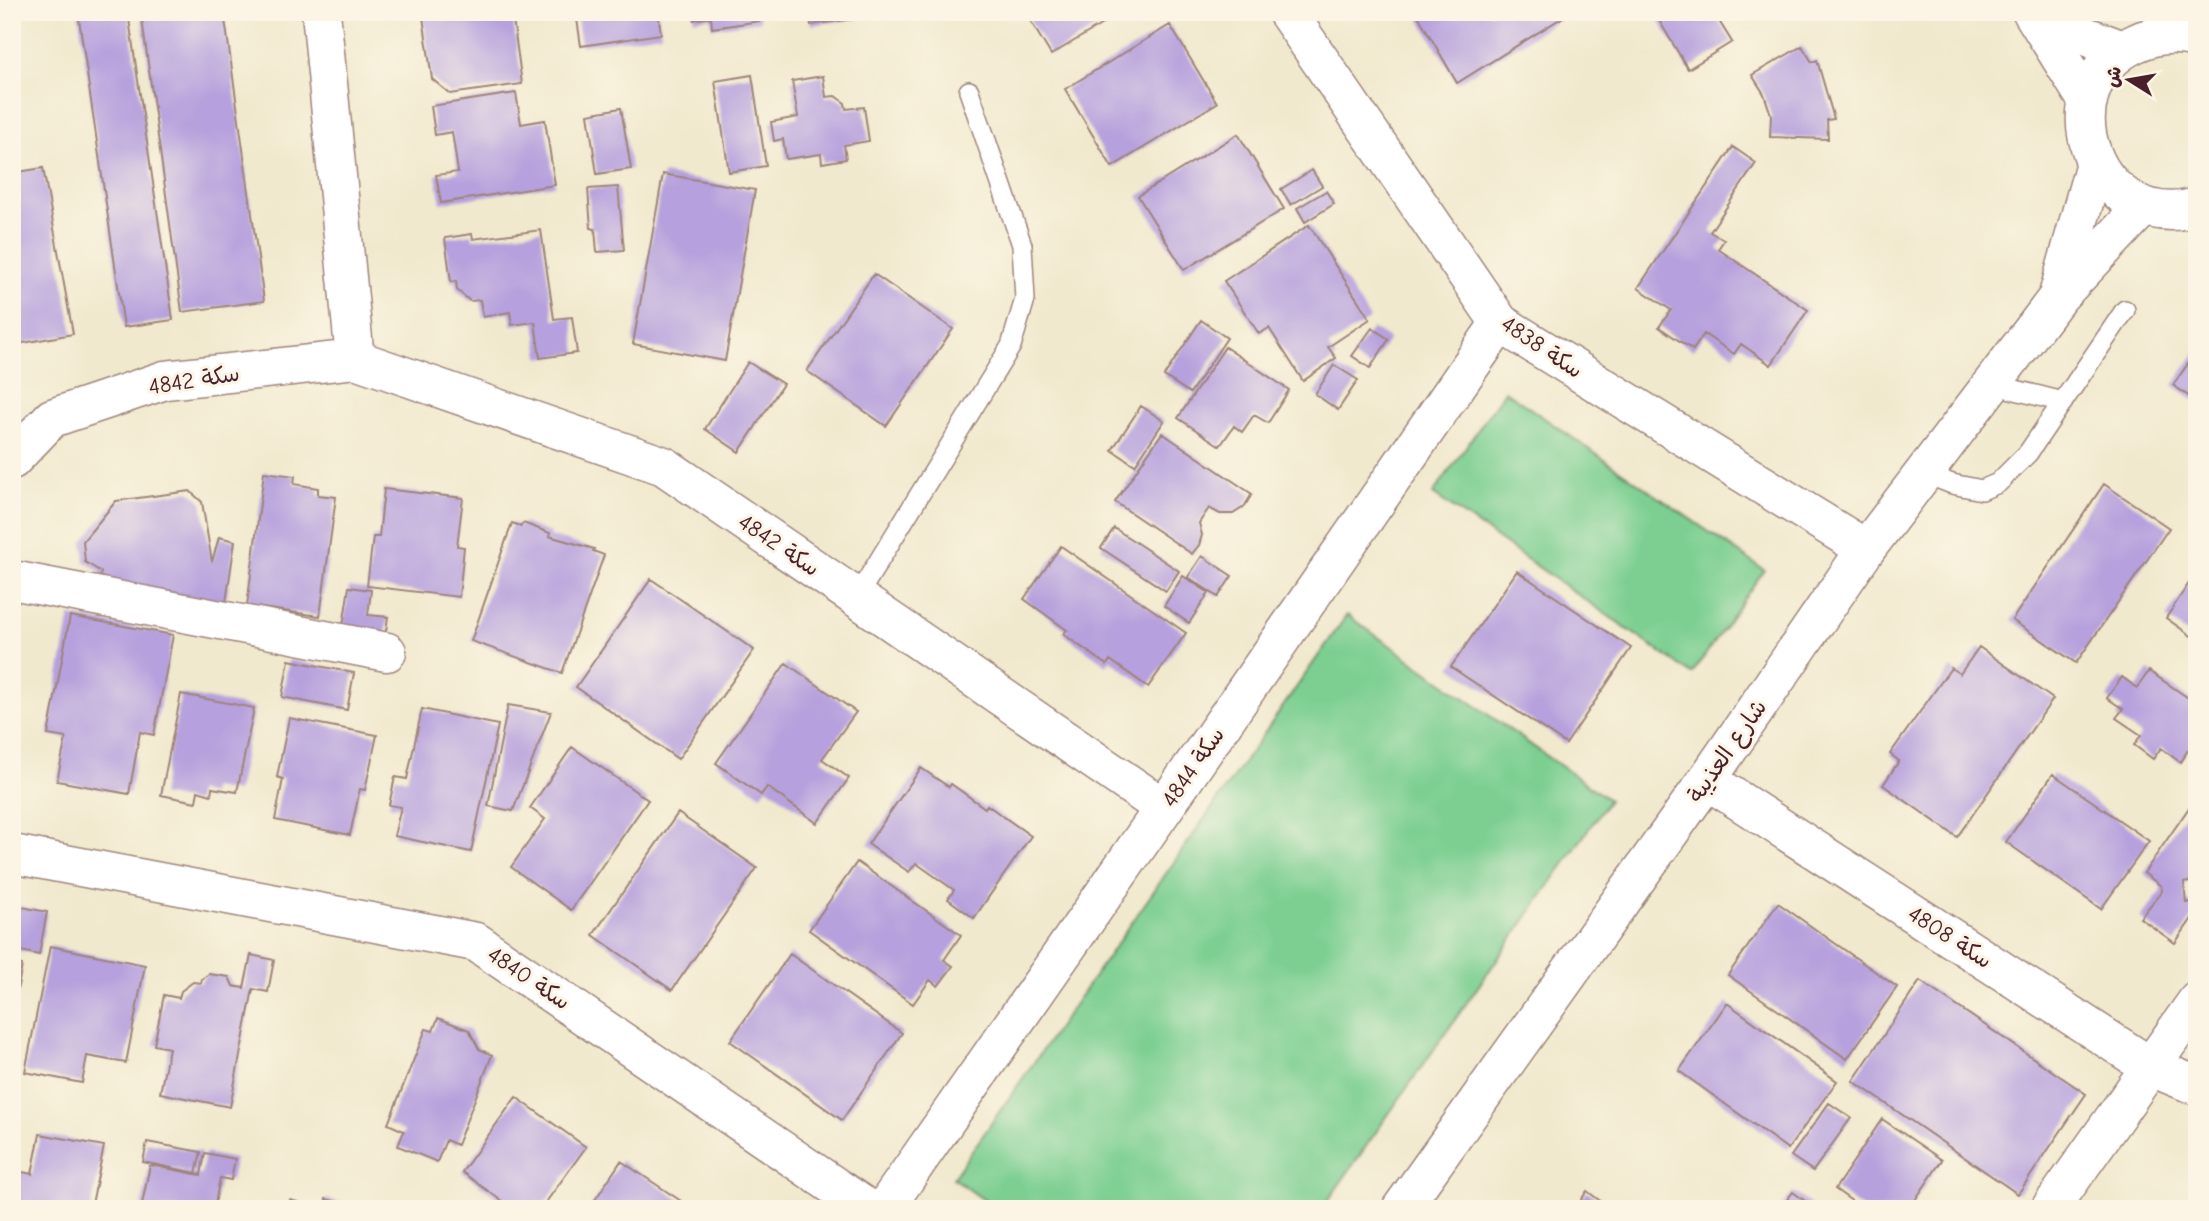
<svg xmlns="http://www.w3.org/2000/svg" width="2209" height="1221" font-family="'Comic Neue','Playpen Sans Arabic',sans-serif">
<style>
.green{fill:#7bcf91;stroke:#62775e;stroke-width:2}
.building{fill:#b6a0dd}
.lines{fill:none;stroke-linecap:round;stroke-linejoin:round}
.lane-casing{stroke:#9e847c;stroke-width:22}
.street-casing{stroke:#9e847c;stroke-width:41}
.secondary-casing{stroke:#9e847c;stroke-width:41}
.lane{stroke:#fff;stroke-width:19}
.street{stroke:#fff;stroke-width:38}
.secondary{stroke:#fff;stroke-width:38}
.labels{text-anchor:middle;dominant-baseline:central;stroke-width:6;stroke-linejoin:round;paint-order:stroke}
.street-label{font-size:23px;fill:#4a1f2b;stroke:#fcf5e5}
</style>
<rect width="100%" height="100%" fill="#fcf5e5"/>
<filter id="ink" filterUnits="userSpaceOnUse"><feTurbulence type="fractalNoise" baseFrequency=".0143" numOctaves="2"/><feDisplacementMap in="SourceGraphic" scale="14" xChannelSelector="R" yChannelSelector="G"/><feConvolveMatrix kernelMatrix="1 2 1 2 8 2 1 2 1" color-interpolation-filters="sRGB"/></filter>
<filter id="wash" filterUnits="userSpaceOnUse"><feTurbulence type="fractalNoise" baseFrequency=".00686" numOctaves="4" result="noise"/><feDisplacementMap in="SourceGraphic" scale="28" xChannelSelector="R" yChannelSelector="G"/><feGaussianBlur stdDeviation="1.57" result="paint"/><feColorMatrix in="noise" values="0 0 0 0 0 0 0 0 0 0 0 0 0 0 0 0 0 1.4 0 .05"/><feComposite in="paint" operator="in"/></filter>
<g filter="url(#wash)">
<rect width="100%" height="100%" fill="#f1e9cd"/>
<!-- green -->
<path class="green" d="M1505,391L1764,570L1692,674L1433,494Z
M1347,615L1609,800L1322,1209H997L953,1178Z"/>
<g id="blocks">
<!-- building -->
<path class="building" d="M78,12H128L173,320L124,327Z
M141,12H224L264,301L182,312Z
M462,12H512L522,84L450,94L432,79L423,17Z
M576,12H658L661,34L581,46Z
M693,12H759L760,21L712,28L711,17L694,20Z
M809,12H891V14L811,25Z
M1025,12H1122L1051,55Z
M1416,12H1571L1457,83Z
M1654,12H1734L1719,21L1732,42L1688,69Z
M1170,25L1217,103L1112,167L1065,89Z
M1802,46L1812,62L1817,60L1834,119L1827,120L1828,139L1770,137L1771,115L1764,94L1752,75Z
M752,75L766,166L729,172L715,81Z
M823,76L826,97L835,96L845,103L846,109L864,107L869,141L844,145L846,159L822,163L821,154L786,159L783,139L774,141L771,122L798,117L792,81Z
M516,93L521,124L545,120L555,185L441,203L436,175L458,172L452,132L435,135L431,106Z
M621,108L631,169L597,174L588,114Z
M1238,134L1284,209L1184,270L1138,196Z
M1733,147L1756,163L1710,232L1724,240L1718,249L1808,310L1771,365L1741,344L1734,354L1704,334L1693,350L1659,327L1671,310L1638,288Z
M43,168L73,334L12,345V173Z
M1312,170L1322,186L1291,205L1281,189Z
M663,174L755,190L725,361L633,344Z
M618,187L624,250L597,252L595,229L591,228L588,189Z
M1326,191L1334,204L1305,222L1297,208Z
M1309,225L1370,319L1328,347L1336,358L1303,381L1269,328L1259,334L1224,281Z
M541,230L554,319L572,317L577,353L540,358L535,322L512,325L510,312L483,317L480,300L470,301L457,290L456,281L451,282L445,238L472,234L473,239Z
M874,274L953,329L886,426L807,371Z
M1201,320L1227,338L1190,393L1164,376Z
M1372,328L1389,339L1370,368L1352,356Z
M1225,347L1289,390L1268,423L1254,415L1242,432L1234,426L1220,446L1178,418Z
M2197,351V402L2173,385Z
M748,362L783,384L739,452L705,429Z
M1334,365L1358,380L1338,410L1315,394Z
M1141,406L1164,421L1135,465L1112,450Z
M1162,433L1252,494L1244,507L1233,514H1220L1209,508L1199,523L1202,535L1199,545L1192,554L1115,502Z
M264,472L295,476L294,484L318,488V495L336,497L320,616L247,606Z
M2104,484L2169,528L2076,663L2012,620Z
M384,489L463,498L457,546L464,547L459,597L367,586L373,537H379Z
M190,491L202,502L212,562L219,537L235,541L224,616L99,583L101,572L85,562L83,541L116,501Z
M512,523L521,526L523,523L550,533L549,536L594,549L593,551L604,555L562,673L471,641Z
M1114,528L1179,571L1166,591L1101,548Z
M1061,546L1186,633L1148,687L1110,660L1107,665L1063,634L1067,630L1024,599Z
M1202,556L1232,576L1218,597L1188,577Z
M1517,571L1631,648L1566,744L1451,667Z
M2197,571V640L2166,618Z
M1183,576L1209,593L1189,623L1164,606Z
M651,579L754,650L678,759L576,687Z
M349,587L371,590L368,615L388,617L384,645L341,639Z
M70,616L173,635L154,735L140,732L129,794L57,781L66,738L48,735Z
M1979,647L2053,699L1957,837L1883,785L1899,761L1890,754L1951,668L1960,674Z
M289,660L354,673L347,710L282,697Z
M786,663L856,712L822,759L849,778L817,823L767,787L761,795L716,763Z
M2149,671L2197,704V737L2180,762L2161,748L2153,759L2134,745L2141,735L2116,718L2123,709L2107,698L2122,677L2137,688Z
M181,694L254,708L237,792L212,788L211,795L198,791L196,802L161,795Z
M508,705L551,712L513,811L488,806Z
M422,709L498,725L471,852L394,836L401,807L389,805L395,777L407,779Z
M289,718L377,735L365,790L360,789L350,835L275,820L283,779L277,777Z
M572,747L648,800L571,910L511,867L545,819L530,808Z
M921,768L949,787L951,784L985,808L987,805L1031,836L974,918L948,899L954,890L916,863L909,872L868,844Z
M2053,774L2149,841L2101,909L2006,842Z
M2197,796V894L2193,881L2184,883L2186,903L2191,902L2195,914L2175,943L2140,918L2162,891L2161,886L2144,873Z
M678,813L757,868L672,990L593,935Z
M857,862L961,935L944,960L953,966L938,986L930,980L913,1004L809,930Z
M1778,903L1897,987L1847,1059L1728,975Z
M12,905L47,912L39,955L12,949Z
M50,946L145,965L126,1063L87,1056L82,1083L25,1072Z
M790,954L902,1033L842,1120L730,1041Z
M251,955L274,960L268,992L253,989L230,1107L160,1093L169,1048L154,1045L164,995L179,998L181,991L193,982L201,983L202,979L209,974L229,977L233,986L244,988Z
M12,963L22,965L14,1007H12Z
M1920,981L2086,1094L2018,1194L1853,1081Z
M1727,1003L1837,1081L1788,1149L1679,1071Z
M438,1018L469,1030L479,1049L492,1055L457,1145L446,1140L437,1162L398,1146L404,1131L388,1124L426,1029L433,1031Z
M516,1097L586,1147L541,1209H513L462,1172Z
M1829,1103L1851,1118L1813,1171L1791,1156Z
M1882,1119L1942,1160L1909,1209H1863L1835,1189Z
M40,1134L104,1146L91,1209H12V1170L32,1174Z
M147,1142L201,1152L196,1173L143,1162Z
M205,1153L235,1159L231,1180L220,1178L214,1209H141L150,1165L201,1175Z
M621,1161L681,1201L676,1209H589Z
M1587,1191L1611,1209H1575Z
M1793,1192L1816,1209H1780Z
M326,1199L345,1204L344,1209H325Z
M290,1200L318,1208V1209H287Z"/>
</g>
</g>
<g filter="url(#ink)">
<use href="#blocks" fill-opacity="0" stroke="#9e847c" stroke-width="2"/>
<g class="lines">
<!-- lane casing -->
<g class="lane-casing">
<path id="lane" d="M1992,384L2063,402
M1924,473L1952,484L1982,490L1998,483L2028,453L2125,310
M856,598L1011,346L1025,299L1022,245L969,91"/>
</g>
<!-- street casing -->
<g class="street-casing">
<path id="street" d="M321,12L355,359
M1287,12L1500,323L1866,549
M12,460L52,418L165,380L355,359L664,466L1164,808
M12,580L387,652
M1707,780L2151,1067L2197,1086
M12,854L476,942L868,1209
M884,1209L1164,808L1500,323
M2050,1209L2197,1001"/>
</g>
<!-- secondary casing -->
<g class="secondary-casing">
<path id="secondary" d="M2032,12L2088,102
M2037,18L2123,50
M2197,38C2175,32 2154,34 2134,44C2040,90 2096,236 2197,207
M2059,292L2095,163
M1401,1209L1707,780L1866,549L2058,297L2144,206"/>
</g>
<!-- lane -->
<use href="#lane" class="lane"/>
<!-- street -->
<use href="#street" class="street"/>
<!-- secondary -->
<use href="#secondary" class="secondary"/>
</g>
</g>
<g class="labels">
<!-- street labels -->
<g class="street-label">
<text transform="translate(1542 347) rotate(34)">سكة 4838</text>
<text transform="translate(194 380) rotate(-9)">سكة 4842</text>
<text transform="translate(779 545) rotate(34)">سكة 4842</text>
<text transform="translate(1727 751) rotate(-55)">شارع العذيبة</text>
<text transform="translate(1193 767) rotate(-55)">سكة 4844</text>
<text transform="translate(1950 937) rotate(33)">سكة 4808</text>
<text transform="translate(529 978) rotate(34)">سكة 4840</text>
</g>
</g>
<!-- margin -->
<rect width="2209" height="1221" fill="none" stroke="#fcf5e5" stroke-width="42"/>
<!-- north arrow -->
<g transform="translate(2129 80) rotate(281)" stroke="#fcf5e5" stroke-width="5" paint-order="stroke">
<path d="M0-5L12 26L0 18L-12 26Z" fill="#4a1f2b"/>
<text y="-10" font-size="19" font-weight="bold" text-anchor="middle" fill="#4a1f2b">ش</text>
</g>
</svg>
